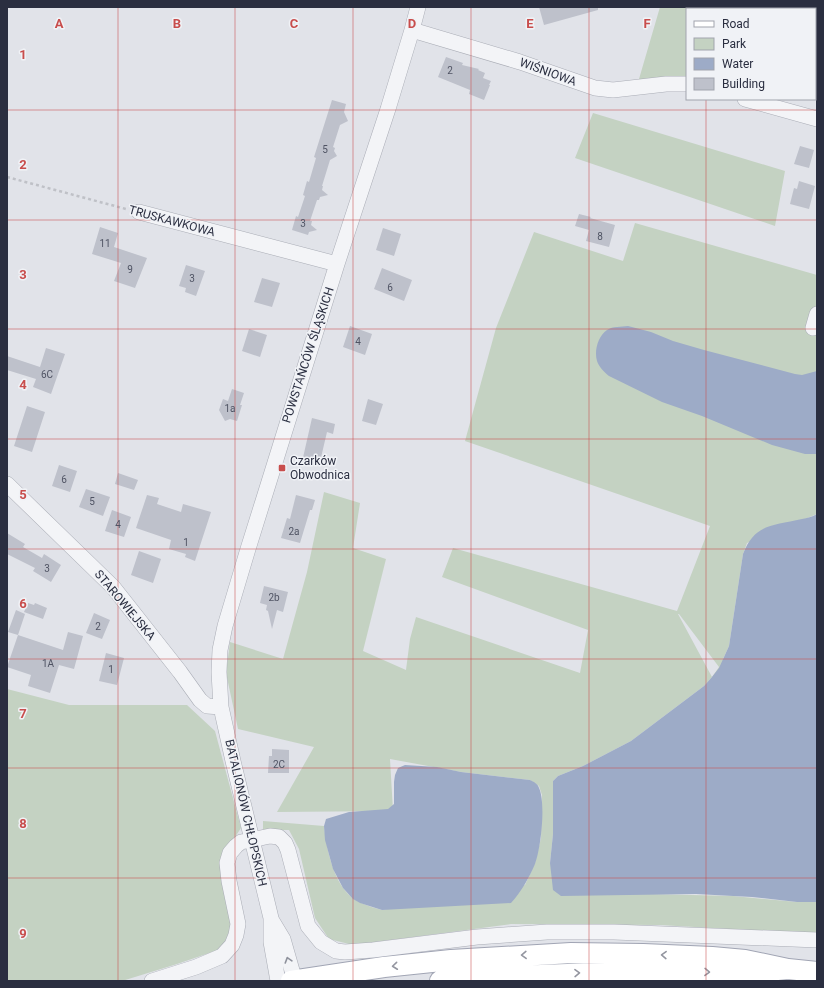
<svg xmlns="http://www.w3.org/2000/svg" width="824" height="988" font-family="Roboto,sans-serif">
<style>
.green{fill:#c4d2c2;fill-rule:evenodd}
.water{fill:#9dabc7}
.building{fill:#bec1cb}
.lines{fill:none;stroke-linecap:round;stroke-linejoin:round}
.minor-casing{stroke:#aaadb6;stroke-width:16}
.major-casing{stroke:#a1a5b4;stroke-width:22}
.path{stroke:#bfc1c7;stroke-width:2.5;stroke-dasharray:3 3;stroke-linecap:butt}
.minor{stroke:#f3f4f7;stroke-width:15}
.major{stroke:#fff;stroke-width:20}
.oneway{stroke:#9496a0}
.oneway2{stroke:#8e919c}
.grid{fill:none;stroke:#c84d4c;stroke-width:1;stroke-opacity:0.55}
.poi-dot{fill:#c84d4c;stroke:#f0f2f6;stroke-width:1.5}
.labels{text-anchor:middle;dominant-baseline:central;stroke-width:3;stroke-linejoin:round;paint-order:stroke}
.number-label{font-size:10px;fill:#4f5363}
.street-label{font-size:12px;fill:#2a2e40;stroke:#f0f2f6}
.poi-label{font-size:12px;fill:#2a2e40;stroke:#f0f2f6;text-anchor:start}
.grid-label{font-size:13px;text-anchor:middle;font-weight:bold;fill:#c84d4c;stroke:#f0f2f6;stroke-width:3;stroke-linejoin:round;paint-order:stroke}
</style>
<rect width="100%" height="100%" fill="#e1e3e9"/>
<!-- green -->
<path class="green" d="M660,7H769L768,9H687V83L639,79Z
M593,113L785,171L775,226L575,158Z
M635,223L817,275V514L747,543L743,554L729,646L723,659L729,673L712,677L704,686L631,741L583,766L558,776L553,781V834L550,863L650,894L733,896L797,902H817V934L660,925L511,924L353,945L329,939L315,918L299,849L289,830H263V821L324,826C327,852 335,892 361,903C368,906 375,908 382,910L525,885L535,863L541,838L542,795L539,786L530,780L461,772L390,759L393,811L277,812L314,747L238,729L226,673L230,642L283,659L307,572L324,492L360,503L353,548L386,559L363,651L406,670L410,639L416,617L580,673L588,630L442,577L453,548L677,611L710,526L465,441L496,328L534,232L623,261ZM679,614L719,667L712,677L678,614Z
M7,689L69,705H187L215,731L241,828L223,855L231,925L230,936L224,948L177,964L122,981H7Z"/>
<!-- water -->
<path class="water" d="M628,326L651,332L673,341L704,350L795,374L802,375L817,371V454H805L772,445L702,416L662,402L609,376C604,372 599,367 597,361C594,351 598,336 607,330C613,326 621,327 628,326Z
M817,514V902H797L752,897L696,894L561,896L553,890L550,863L553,834V781L558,776L583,766L631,741L704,686L712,677L719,668L729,646L743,554C755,523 773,526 802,519C807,518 812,517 817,514Z
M405,765L437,767L461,772L530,780C534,782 538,784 539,788C546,803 541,848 535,864C529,878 521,892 511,903L382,910L360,903L353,899L343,888L333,869L325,840L324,826L326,819L349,812L388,809L394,804V782L395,775L398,768Z"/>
<!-- building -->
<path class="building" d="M539,7H598V10L544,25Z
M446,57L463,63L462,65L479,69L478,70L485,73L483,78L491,81L489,85H490L484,100L469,94L470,90L438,77Z
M332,100L346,104L344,112L348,121L340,125L333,147L335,148L334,151L337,156L330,160L322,186H323L322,190L328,195L320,197L319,200H317L310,221H312L311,225L317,230L309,232L308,235L292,230L296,216L298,217L305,196L303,195L307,181L309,182L316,158L314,157Z
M800,146L814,150L809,168L794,164Z
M799,181L815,186L809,209L790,204L794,188L797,189Z
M579,214L591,217L590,218L615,225L609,247L586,241L589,230L575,226Z
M100,227L118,233L114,247L147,258L135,288L114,281L121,263L92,254Z
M383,228L401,234L394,256L376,250Z
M186,265L205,271L196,296L185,292L186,288L179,286Z
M382,268L412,280L404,301L374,289Z
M262,278L280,283L272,307L254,302Z
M350,326L372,334L365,355L343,347Z
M249,329L267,335L260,357L242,351Z
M46,348L65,354L51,394L33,387L36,379L7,370V356L40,367Z
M232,389L244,393L240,405H242L237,421L230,419L225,421L219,410L223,399L228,401Z
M368,399L383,404L376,425L362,421Z
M27,406L45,412L32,452L14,446Z
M312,418L335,424L333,434L327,432L319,466L302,462Z
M59,465L77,471L70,492L52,486Z
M118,473L138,480L134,490L115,484Z
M86,489L110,497L103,516L79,507Z
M147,495L159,498L157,504L181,512L183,504L211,512L195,561L185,557L186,554L169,549L171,540L136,528Z
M296,495L315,500L312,510H310L300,543L281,538L287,518L290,519Z
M112,510L131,517L124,537L105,531Z
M7,533L25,544L23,547L42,558L44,554L61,565L51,582L33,571L35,568L7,554Z
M139,551L161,559L153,583L131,575Z
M264,586L288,592L283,612L277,610L272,629L268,611L266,610L267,605L260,603Z
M28,603L34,605L35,603L47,608L43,619L24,612Z
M16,610L25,614L18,635L8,632Z
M94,613L110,620L102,639L86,633Z
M68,632L83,636L74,669L59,665L50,693L28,686L31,675L7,667L18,635L63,650Z
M106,653L124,658L117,685L99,681Z
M272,749L289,750V773H268L269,756H272Z"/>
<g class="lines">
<!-- minor casing -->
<g class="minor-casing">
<path id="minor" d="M412,30L520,62L595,88L613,90L666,84H687
M745,99L817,119
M139,212L337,264
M813,328L817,314
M7,484L113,587L180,672L200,700L207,706L221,707
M271,919L283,939L295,981
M152,981L196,967L222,956L232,945L236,935L238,924L229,881L227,863L230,853L236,846L241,842L270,836L279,837L285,843L288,850L308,926L321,942L336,951L345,952L373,950L477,937L547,932H614L817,940
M278,981L271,942V918L233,761L221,707L219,672L220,650L225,626L248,549L337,264L388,109L412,30L418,7"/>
</g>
<!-- major casing -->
<g class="major-casing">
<path id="major" d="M291,981L384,967L451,960L571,953L643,954L712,957L745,960L788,969
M440,981L490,977L568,974L630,972L744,973L788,969L817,972"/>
</g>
<!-- path -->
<path class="path" d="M7,177L126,209"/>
<!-- minor -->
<use href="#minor" class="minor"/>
<!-- major -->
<use href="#major" class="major"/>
</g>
<!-- one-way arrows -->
<defs><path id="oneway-chevron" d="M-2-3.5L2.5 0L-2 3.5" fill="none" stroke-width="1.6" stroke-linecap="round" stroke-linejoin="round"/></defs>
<g class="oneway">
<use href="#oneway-chevron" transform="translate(524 955) rotate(178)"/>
<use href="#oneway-chevron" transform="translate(664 955) rotate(-178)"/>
<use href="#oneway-chevron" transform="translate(395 966) rotate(174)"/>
<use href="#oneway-chevron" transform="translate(707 972) rotate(1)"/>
<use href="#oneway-chevron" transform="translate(577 973) rotate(-1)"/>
</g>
<use class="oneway2" href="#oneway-chevron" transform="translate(288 960) rotate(-107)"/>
<!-- grid -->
<path class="grid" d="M118,7V981M235,7V981M353,7V981M471,7V981M589,7V981M706,7V9M706,99V981M7,110H817M7,220H817M7,329H817M7,439H817M7,549H817M7,659H817M7,768H817M7,878H817"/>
<!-- markers -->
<rect class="poi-dot" x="278" y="464" width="8" height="8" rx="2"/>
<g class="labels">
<!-- number labels -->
<g class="number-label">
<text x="450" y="70">2</text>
<text x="325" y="149">5</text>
<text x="303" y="223">3</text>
<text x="600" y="236">8</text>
<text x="105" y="243">11</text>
<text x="130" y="269">9</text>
<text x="192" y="278">3</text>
<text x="390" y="287">6</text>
<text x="358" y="341">4</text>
<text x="47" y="374">6C</text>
<text x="230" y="408">1a</text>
<text x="64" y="479">6</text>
<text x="92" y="501">5</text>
<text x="118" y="524">4</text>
<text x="294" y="531">2a</text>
<text x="186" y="542">1</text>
<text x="47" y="568">3</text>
<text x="274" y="597">2b</text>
<text x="98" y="626">2</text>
<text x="48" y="663">1A</text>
<text x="111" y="669">1</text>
<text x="279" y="764">2C</text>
</g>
<!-- street labels -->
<g class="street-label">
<text transform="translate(548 72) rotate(20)">WIŚNIOWA</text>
<text transform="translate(172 221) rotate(15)">TRUSKAWKOWA</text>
<text transform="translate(308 355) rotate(-72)">POWSTAŃCÓW ŚLĄSKICH</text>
<text transform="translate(125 605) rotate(50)">STAROWIEJSKA</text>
<text transform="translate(246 813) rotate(77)">BATALIONÓW CHŁOPSKICH</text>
</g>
<!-- poi labels -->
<g class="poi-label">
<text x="290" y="461">Czarków<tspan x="290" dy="14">Obwodnica</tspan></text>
</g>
</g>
<g class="grid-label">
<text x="59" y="28">A</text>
<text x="177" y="28">B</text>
<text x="294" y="28">C</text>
<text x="412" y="28">D</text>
<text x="530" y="28">E</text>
<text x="647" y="28">F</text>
<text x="23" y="59">1</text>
<text x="23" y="169">2</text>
<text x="23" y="279">3</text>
<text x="23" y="389">4</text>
<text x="23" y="499">5</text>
<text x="23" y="608">6</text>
<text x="23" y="718">7</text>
<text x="23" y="828">8</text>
<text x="23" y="938">9</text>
</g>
<!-- border -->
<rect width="824" height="988" fill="none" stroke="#2a2e40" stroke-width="16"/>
<!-- legend -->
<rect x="686" y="8" width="130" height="92" fill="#f0f2f6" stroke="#a1a4ad"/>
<rect x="694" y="21" width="20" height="6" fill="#ffffff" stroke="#a1a4ad"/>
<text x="722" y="28" font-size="12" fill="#2a2e40">Road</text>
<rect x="694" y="38" width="20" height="12" fill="#c4d2c2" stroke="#a1a4ad"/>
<text x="722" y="48" font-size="12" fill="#2a2e40">Park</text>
<rect x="694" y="58" width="20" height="12" fill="#9dabc7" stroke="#a1a4ad"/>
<text x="722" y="68" font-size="12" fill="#2a2e40">Water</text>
<rect x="694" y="78" width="20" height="12" fill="#bec1cb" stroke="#a1a4ad"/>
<text x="722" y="88" font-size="12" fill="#2a2e40">Building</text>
</svg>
